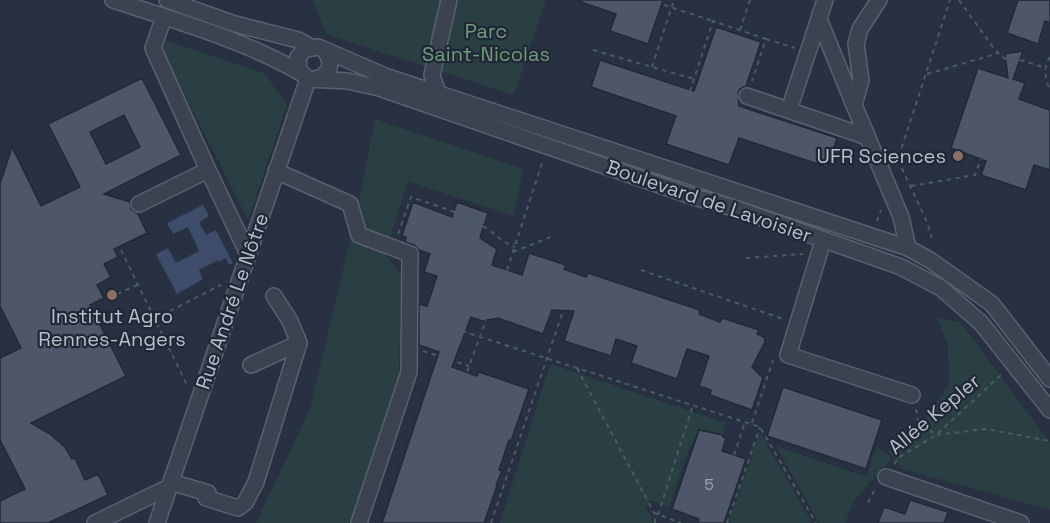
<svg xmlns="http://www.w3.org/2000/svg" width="1050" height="523" font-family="'Space Grotesk',sans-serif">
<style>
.green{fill:#2a3f43}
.water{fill:#3d4d69}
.building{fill:#4d5769;stroke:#222a38;stroke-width:1.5;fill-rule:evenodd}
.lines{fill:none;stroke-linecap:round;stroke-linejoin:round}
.minor-casing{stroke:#59616e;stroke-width:18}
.path{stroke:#495c60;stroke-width:2;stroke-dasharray:4.5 4.5;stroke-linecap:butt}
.minor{stroke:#3b4350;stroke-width:15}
.education-dot{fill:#8d6e63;stroke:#202836;stroke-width:2}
.labels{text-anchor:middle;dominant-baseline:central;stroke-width:4.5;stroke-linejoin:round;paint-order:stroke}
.number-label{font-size:16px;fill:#9da4b2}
.park-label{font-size:20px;fill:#709b7c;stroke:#202836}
.poi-label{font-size:20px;fill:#b8becb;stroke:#202836;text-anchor:end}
.street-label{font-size:20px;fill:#b8becb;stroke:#202836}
</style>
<rect width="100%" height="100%" fill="#273141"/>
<!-- green -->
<path class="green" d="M313,0H546L514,95L326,34Z
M164,40L265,74L287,105L248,220L161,47Z
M375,119L523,169L514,216L408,181L385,254L401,275L399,375L353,523H256L310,409L358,207Z
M937,318L960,322L1050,443V510L903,469L888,452L921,424L949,385L948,345Z
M550,364L726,423L723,434L698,430L685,459L669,507L651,500L645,508L651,515L652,523H500Z
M759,434H761L812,523H729Z
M776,446L866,477L877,446L892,459L855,499L845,523H819Z"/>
<!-- water -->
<path class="water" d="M203,205L209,216L199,222L206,235L216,230L233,263L229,265L226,258L219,262L218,260L199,270L203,279L177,294L156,254L168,248L176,263L199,251L188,227L173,234L167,223Z"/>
<!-- building -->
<path class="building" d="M582,0H663L648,44L610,31L616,14L581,2Z
M1018,0H1050V23L1045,21L1038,44L1007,33Z
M716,27L761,42L746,86L740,89L738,93L739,106L837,138L827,167L739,138L729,165L666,144L676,116L591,87L600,60L694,91Z
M1023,51L1013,79L1025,83L1019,99L1050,110V170L1034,165L1026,190L981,175L986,161L951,148L978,68L1008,78L1005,54Z
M142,78L181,155L104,194L130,202L131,209L138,214L147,233L114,249L118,257L104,264L111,277L97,285L104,298L90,305L126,376L31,423L50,434L65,447L72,459L75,458L85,480L98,474L108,495L48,523H0V501L25,489L0,440V358L21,348L0,306V184L12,147L41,206L80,187L48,124ZM124,115L140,147L106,164L90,132Z
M413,202L452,217L457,202L488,213L480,238L497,249L492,265L522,275L529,253L566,265L564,269L586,277L588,273L700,310L699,314L720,322L722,318L759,330L757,334L764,337L765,342L752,367L763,378L752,410L710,395L711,390L699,386L709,356L687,349L677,379L631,363L637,346L616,339L611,356L564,341L574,311L552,310L543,334L498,318L482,321L471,317L452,367L477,376L479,372L529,389L511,441L509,440L499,470L502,471L496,485L497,486L484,523H382L439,352L419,345V304L427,306L437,276L424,272L430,254L419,250L414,245L405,242L406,237L402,236Z
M783,387L882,420L866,469L767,436Z
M699,430L723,435V437L726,438L722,451L746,459L724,523H698L699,519L672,509Z
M910,500L948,512L944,523H878L884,507L905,514Z"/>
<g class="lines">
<!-- minor casing -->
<g class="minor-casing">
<path id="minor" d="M113,0C176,21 244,40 301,73
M167,0L235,24L298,40L311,47
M879,0L860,29L856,44L861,80L854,105L901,217L908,248
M164,17L153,48L208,170
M819,19L854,105
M316,79C330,75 334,63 325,51
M438,93L432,75L449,0
M747,96L867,137
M789,110L825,0
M276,171L350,204L359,235L410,254L409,372L359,523
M139,204L208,170L248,254
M823,241L788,355L912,395
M251,365L299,343
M1050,379L992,304L930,260L908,248L385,76L318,47L305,49L298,57L299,70L308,79L348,81L379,88L694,197L734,208L901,267L941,288L981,323L1050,410
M886,477L1021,523
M171,482L208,493
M206,498L238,508L245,503L256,482L299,343L290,321L274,296
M95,523L169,487
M157,523L308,79"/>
</g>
<!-- path -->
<path class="path" d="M959,0L995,50L1009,62
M664,5L713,21
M740,30L750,0
M766,39L795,48
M593,50L694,79
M1050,57C1043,67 1045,79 1050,90
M1020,60L1046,68
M652,67L674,0
M927,74L999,53
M687,100L713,21L766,39L752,81
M739,118L742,109
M898,160L927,222L933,242
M1035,161L1050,166
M896,165L950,0
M911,186L975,175L981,159
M877,221L881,210
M398,234L411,197C435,205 461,213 483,226C494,233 502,242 515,247
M121,250L187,385
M513,252L553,236
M746,258L803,254
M507,270L542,163
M641,270L783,319
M109,298L137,285
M154,319L221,285
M462,331L760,427L816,523
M423,351L469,366
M577,368L654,513
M464,380L486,320
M916,409L918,421L936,435L986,429L1050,441
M752,423L773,360
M734,455L745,422
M894,464L901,456L936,435L1002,374
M868,503L876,487
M658,515L693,405
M491,523L564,308
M655,523L654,513L681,523
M727,523L760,427"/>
<!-- minor -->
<use href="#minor" class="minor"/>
</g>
<!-- markers -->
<g class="education-dot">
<circle cx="958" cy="156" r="6"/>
<circle cx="112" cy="295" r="6"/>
</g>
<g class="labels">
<!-- number labels -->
<g class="number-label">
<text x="709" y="484">5</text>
</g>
<!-- park labels -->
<g class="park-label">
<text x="486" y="31">Parc<tspan x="486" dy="23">Saint-Nicolas</tspan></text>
</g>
<!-- poi labels -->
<g class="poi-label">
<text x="946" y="156">UFR Sciences</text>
<text x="112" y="316" text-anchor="middle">Institut Agro<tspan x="112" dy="23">Rennes-Angers</tspan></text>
</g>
<!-- street labels -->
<g class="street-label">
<text transform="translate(709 201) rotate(19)">Boulevard de Lavoisier</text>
<text transform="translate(232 301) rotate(-71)">Rue André Le Nôtre</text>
<text transform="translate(934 414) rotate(-40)">Allée Kepler</text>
</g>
</g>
</svg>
